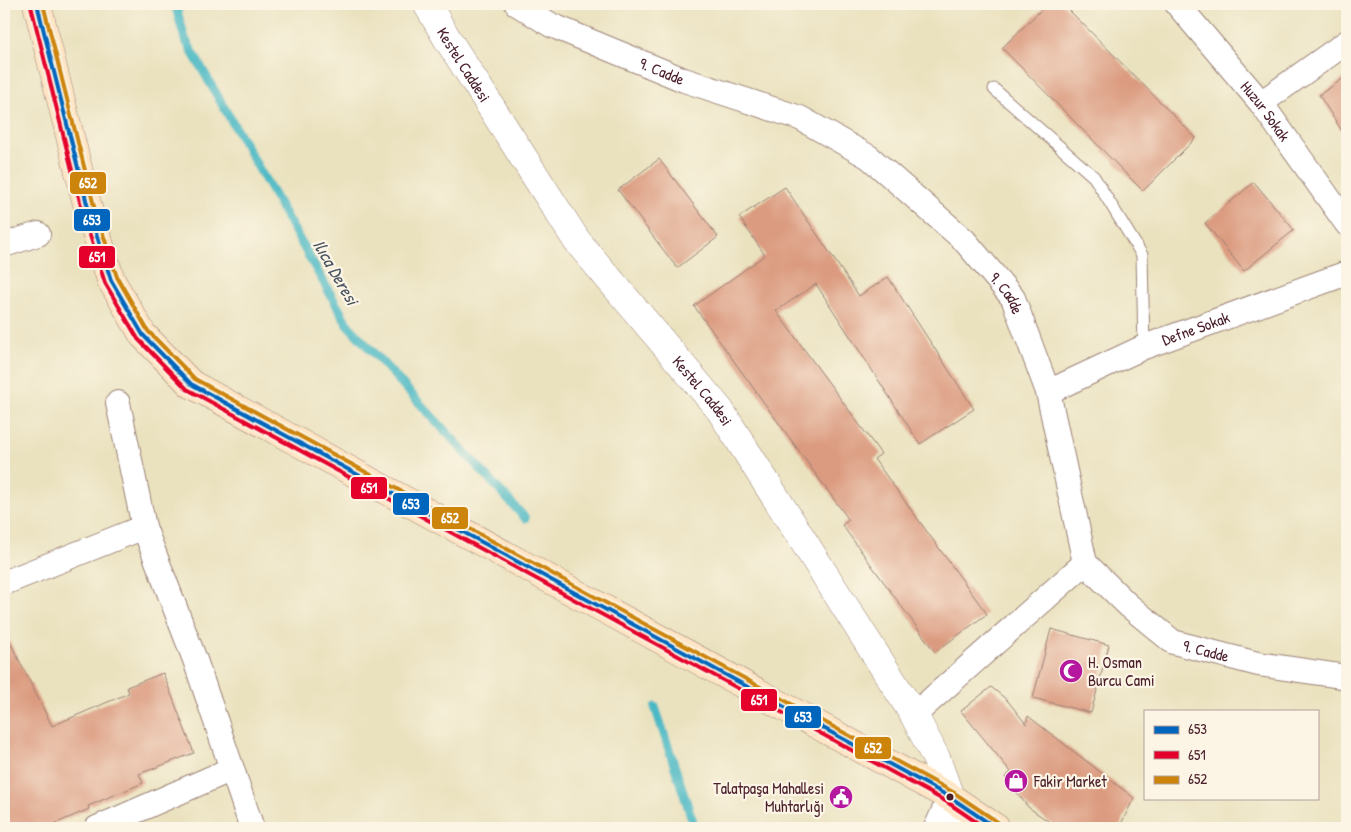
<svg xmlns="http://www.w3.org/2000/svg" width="1351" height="832" font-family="'Patrick Hand',sans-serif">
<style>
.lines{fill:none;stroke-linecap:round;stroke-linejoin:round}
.stream{stroke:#4bb9c4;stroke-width:9}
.building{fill:#db9b80}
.service-casing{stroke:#9a8075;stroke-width:13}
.minor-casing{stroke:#9a8075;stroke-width:26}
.tertiary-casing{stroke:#9a8075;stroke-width:29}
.secondary-casing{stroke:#9a8075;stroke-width:29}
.service{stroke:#fff;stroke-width:11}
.minor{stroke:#fff;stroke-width:24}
.tertiary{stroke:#fff;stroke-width:28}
.secondary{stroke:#fee5c5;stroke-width:28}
.bus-1-casing{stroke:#fcf5e5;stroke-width:8}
.bus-2-casing{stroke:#fcf5e5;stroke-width:8}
.bus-3-casing{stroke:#fcf5e5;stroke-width:8}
.bus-1{stroke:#0065bd;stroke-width:4}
.bus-2{stroke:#e4002b;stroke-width:4}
.bus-3{stroke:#cc840b;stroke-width:4}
.bus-dot{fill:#4a1f2b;stroke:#fcf5e5;stroke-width:2}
.labels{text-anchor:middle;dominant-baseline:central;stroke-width:4.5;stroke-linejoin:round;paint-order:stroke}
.street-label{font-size:16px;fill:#4a1f2b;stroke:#fcf5e5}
.poi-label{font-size:16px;fill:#4a1f2b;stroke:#fcf5e5;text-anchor:start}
.water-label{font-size:18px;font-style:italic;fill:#4a5561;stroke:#fcf5e5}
.line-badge{stroke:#fcf5e5;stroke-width:2}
.badge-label{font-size:14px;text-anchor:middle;font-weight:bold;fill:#fff}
</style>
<rect width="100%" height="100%" fill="#fcf5e5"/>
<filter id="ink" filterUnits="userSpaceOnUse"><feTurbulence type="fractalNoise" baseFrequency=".02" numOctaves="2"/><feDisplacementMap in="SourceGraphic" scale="10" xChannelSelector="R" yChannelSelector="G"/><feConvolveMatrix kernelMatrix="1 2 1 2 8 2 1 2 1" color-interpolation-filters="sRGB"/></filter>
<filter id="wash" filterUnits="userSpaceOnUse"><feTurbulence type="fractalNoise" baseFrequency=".0096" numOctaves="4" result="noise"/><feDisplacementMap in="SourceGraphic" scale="20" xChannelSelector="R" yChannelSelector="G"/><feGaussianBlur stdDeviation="1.12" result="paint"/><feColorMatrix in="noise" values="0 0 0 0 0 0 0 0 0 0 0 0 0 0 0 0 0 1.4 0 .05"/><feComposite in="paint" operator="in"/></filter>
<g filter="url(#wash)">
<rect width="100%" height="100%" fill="#eae2bf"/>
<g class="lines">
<!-- stream -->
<path class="stream" d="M175,4L185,39L348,325L525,518
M655,707L695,828"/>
</g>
<g id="blocks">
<!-- building -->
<path class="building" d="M1047,4H1063L1196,138L1143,191L1002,48Z
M1347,76V139L1319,95Z
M659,159L718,237L677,268L618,190Z
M1254,182L1294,230L1244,271L1205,223Z
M785,187L859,296L888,277L974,409L920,444L816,284L776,311L881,454L874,459L987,614L935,652L842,525L849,520L694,306L765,255L739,217Z
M1051,629L1109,645L1091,713L1033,698Z
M4,630L52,726L129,693L127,687L163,673L194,753L139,774L143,783L88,806L89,809L45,828H4Z
M991,687L1007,700L1026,724L1028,716L1134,798L1119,828H1058L1028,807L1005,777L1011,772L961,711Z"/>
</g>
</g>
<g filter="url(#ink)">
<use href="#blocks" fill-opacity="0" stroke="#9a8075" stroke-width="1"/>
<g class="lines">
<!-- service casing -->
<g class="service-casing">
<path id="service" d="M994,89L1094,177L1142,255L1144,347
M951,802L957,828"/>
</g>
<!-- minor casing -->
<g class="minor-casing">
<g id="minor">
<path id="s1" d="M517,4L551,25L684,80L800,118L869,157L964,240L1013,298L1048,392L1085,563L1128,605L1173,642L1258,664L1347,677"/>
<path id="s2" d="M1177,4L1261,103L1347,224"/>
<path d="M1261,103L1347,42"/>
<path d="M4,245L38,234"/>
<path id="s3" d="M1048,392L1144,347L1347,273"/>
<path d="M118,403L144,527"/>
<path d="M4,583L144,527L195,660L252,828"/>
<path d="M914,715L1085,563"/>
<path d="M97,828L232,769"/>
<path d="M936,828L950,797"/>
</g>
</g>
<!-- tertiary casing -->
<g class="tertiary-casing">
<g id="tertiary">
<path id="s4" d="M427,4L448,40L577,241L720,410L914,715L936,758L950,797"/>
</g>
</g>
<!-- secondary casing -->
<g class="secondary-casing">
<path id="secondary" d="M37,4L88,208L111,280L143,335L191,384L915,778L950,797L996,828"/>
</g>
<!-- service -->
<use href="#service" class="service"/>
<!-- minor -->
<use href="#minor" class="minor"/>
<!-- tertiary -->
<use href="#tertiary" class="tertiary"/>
<!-- secondary -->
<use href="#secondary" class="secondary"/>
<!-- bus-1 casing -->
<g class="bus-1-casing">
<path id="bus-1" d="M37,4L88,208L111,280L143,335L191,384L950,797L996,828"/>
</g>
<!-- bus-2 casing -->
<g class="bus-2-casing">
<path id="bus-2" d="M31,6L82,210L105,283L138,339L187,389L947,802L985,828"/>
</g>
<!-- bus-3 casing -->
<g class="bus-3-casing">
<path id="bus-3" d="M43,4L94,206L117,277L148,331L195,379L953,792L999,823"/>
</g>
<!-- bus-1 -->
<use href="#bus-1" class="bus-1"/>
<!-- bus-2 -->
<use href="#bus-2" class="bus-2"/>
<!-- bus-3 -->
<use href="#bus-3" class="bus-3"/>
</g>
</g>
<!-- icons -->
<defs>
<g id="mosque-disc" transform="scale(1.25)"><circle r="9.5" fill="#b5179e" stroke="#fcf5e5"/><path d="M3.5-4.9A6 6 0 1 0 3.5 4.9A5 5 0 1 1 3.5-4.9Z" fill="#fff"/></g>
<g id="shop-disc" transform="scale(1.25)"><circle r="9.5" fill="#b5179e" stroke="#fcf5e5"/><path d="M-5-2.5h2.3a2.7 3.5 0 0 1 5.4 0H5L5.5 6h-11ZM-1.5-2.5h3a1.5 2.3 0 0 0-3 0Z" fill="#fff"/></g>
<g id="civic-disc" transform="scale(1.25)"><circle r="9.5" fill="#b5179e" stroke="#fcf5e5"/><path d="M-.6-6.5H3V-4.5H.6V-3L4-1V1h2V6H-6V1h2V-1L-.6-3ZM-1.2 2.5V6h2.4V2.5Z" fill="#fff"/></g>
</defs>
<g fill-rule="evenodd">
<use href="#mosque-disc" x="1071" y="671"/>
<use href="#shop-disc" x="1016" y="781"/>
<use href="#civic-disc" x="841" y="797"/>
</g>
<!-- markers -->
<circle class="bus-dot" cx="950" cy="797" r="4.5"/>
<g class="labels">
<!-- street labels -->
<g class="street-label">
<text stroke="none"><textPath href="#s4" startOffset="71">Kestel Caddesi</textPath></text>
<text stroke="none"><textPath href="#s1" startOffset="160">9. Cadde</textPath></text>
<text stroke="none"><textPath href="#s2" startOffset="139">Huzur Sokak</textPath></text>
<text stroke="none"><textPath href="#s1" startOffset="580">9. Cadde</textPath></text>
<text stroke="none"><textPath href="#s3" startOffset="161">Defne Sokak</textPath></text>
<text stroke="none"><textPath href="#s4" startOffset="476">Kestel Caddesi</textPath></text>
<text stroke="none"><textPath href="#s1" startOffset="1015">9. Cadde</textPath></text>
</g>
<!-- poi labels -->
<g class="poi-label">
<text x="1088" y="662">H. Osman<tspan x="1088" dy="18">Burcu Cami</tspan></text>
<text x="1034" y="781">Fakir Market</text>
<text x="824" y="788" text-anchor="end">Talatpaşa Mahallesi<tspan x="824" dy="18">Muhtarlığı</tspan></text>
</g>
<!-- water labels -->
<g class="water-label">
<text transform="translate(336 272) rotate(60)">Ilıca Deresi</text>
</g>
</g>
<g class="line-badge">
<rect x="69" y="171" width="38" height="24" rx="5" fill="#cc840b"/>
<rect x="73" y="208" width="38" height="24" rx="5" fill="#0065bd"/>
<rect x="78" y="245" width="38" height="24" rx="5" fill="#e4002b"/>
<rect x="350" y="476" width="38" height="24" rx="5" fill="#e4002b"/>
<rect x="392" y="492" width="38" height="24" rx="5" fill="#0065bd"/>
<rect x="431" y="506" width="38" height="24" rx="5" fill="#cc840b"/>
<rect x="740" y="688" width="38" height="24" rx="5" fill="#e4002b"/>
<rect x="784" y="705" width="38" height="24" rx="5" fill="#0065bd"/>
<rect x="854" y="736" width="38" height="24" rx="5" fill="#cc840b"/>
</g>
<g class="badge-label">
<text x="88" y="188">652</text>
<text x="92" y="225">653</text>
<text x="97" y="262">651</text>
<text x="369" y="493">651</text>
<text x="411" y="509">653</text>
<text x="450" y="523">652</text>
<text x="759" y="705">651</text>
<text x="803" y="722">653</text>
<text x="873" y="753">652</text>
</g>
<!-- margin -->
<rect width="1351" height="832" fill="none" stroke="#fcf5e5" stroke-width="20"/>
<!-- legend -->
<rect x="1144" y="710" width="175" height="90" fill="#fcf5e5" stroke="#b59f9b"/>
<rect x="1154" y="726" width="25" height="8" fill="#0065bd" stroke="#b59f9b"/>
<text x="1188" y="734" font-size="15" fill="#4a1f2b">653</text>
<rect x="1154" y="751" width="25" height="8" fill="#e4002b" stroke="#b59f9b"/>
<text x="1188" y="760" font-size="15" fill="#4a1f2b">651</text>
<rect x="1154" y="776" width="25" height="8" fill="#cc840b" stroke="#b59f9b"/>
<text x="1188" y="784" font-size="15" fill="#4a1f2b">652</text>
</svg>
